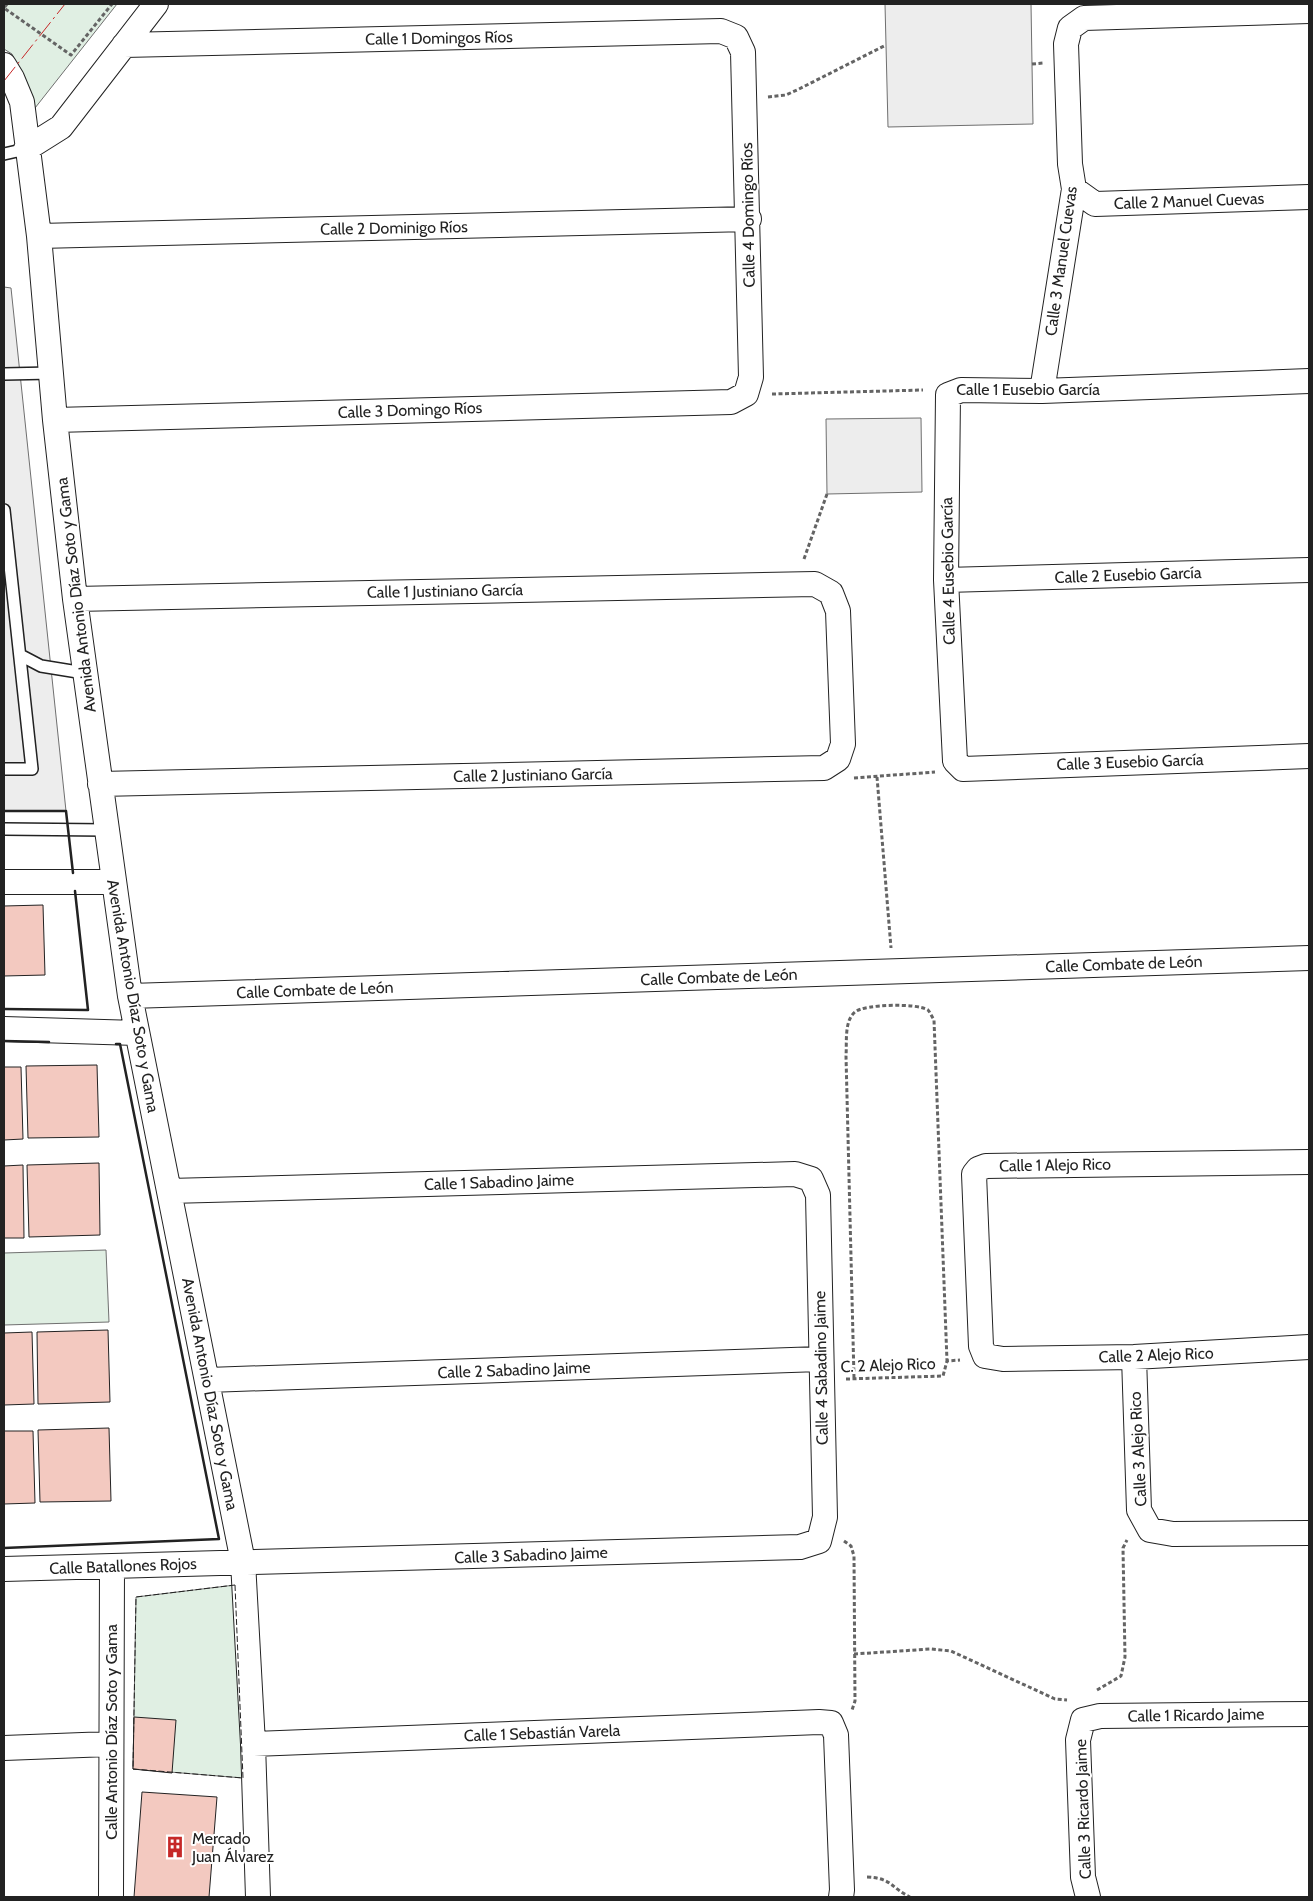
<svg xmlns="http://www.w3.org/2000/svg" width="1313" height="1901" font-family="Cabin,sans-serif">
<style>
.green{fill:#e0efe3;stroke:#6f6f6f}
.parking{fill:#ededed;stroke:#6f6f6f}
.building{fill:#f3c9c0;stroke:#222}
.lines{fill:none;stroke-linecap:round;stroke-linejoin:round}
.lane-casing{stroke:#222;stroke-width:14}
.street-casing{stroke:#222;stroke-width:26}
.path{stroke:#646464;stroke-width:3;stroke-dasharray:4 2.5;stroke-linecap:butt}
.lane{stroke:#fff;stroke-width:11}
.street{stroke:#fff;stroke-width:24}
.fence{stroke:#222;stroke-width:1;stroke-dasharray:6 2.5;stroke-linecap:butt}
.wall{stroke:#222;stroke-width:2.5}
.power{stroke:#c62828;stroke-width:1;stroke-dasharray:18 4 2.5 4;stroke-linecap:butt}
.labels{text-anchor:middle;dominant-baseline:central;stroke-width:4;stroke-linejoin:round;paint-order:stroke}
.street-label{font-size:16px;fill:#222;stroke:#fff}
.poi-label{font-size:16px;fill:#222;stroke:#fff;text-anchor:start}
</style>
<rect width="100%" height="100%" fill="#fff"/>
<!-- green -->
<path class="green" d="M4,4H117L35,108L12,54L4,49Z
M106,1250L109,1322L4,1325V1253Z
M235,1585L243,1778L133,1769L136,1597Z"/>
<!-- parking -->
<path class="parking" d="M885,4H1031L1033,124L888,127Z
M4,287L11,288L66,811H4Z
M921,418L922,492L827,494L826,419Z"/>
<!-- building -->
<path class="building" d="M43,905L45,975L4,976V906Z
M97,1065L99,1137L28,1138L26,1066Z
M4,1067H21L23,1139L4,1140Z
M99,1163L100,1235L29,1237L27,1165Z
M23,1165L24,1238H4V1166Z
M108,1330L110,1402L38,1404L37,1332Z
M32,1332L34,1404L4,1405V1333Z
M109,1428L111,1501L40,1502L38,1430Z
M4,1431H33L35,1503L4,1504Z
M134,1717L176,1720L172,1773L133,1769Z
M142,1792L217,1797L209,1897H134Z"/>
<g class="lines">
<!-- lane casing -->
<g class="lane-casing">
<path id="lane" d="M4,154L26,149
M4,374L52,373
M4,510L32,769H4
M20,655L41,666L84,673
M4,829L106,830"/>
</g>
<!-- street casing -->
<g class="street-casing">
<path id="street" d="M4,65L12,78L22,102L39,236L55,420L75,599L130,996L243,1562L253,1744L258,1897
M26,149L61,127L156,4
M1074,189L1095,204L1309,197
M39,236L749,219
M1309,381L1042,391L961,390L948,395L946,580L955,761L963,769L1309,756
M1042,391L1074,189L1070,164L1066,44L1070,28L1084,18L1309,11
M55,420L731,402L746,394L751,377L743,52L736,37L721,31L124,45
M946,580L1309,570
M75,599L815,584L831,593L838,611L843,744L838,759L824,768L100,784
M4,882H113
M130,996L1309,958
M4,1029L137,1033
M1309,1162L986,1166L978,1169L974,1174L981,1346L985,1356L1003,1359L1134,1357L1309,1347
M1134,1357L1139,1510L1150,1530L1173,1534L1309,1533
M208,1380L820,1359
M4,1569L800,1547L819,1541L825,1517L818,1195L811,1179L795,1174L169,1191
M253,1744L819,1722L831,1723L836,1735L842,1890L841,1897
M4,1748L109,1744
M111,1897L112,1567
M1088,1897L1083,1877L1078,1740L1083,1720L1100,1716L1309,1714"/>
</g>
<!-- path -->
<path class="path" d="M7,4L4,8L71,55L112,4
M1032,64L1043,63
M768,97L786,95L799,89L886,45
M772,394L923,390
M804,559L827,494
M877,777L891,948
M854,778L935,772
M854,1378L846,1056C847,1042 844,1021 855,1012C864,1004 918,1003 928,1010C930,1012 932,1017 934,1020L947,1361
M846,1379L943,1376L947,1361L960,1360
M844,1541L851,1546L854,1556L855,1701L852,1710
M854,1654L931,1649L951,1651L1055,1699L1067,1700
M1097,1690L1121,1676L1125,1657L1123,1548L1127,1540
M867,1877C892,1878 891,1888 910,1897"/>
<!-- lane -->
<use href="#lane" class="lane"/>
<!-- street -->
<use href="#street" class="street"/>
<!-- fence -->
<path class="fence" d="M235,1585L243,1778L133,1769L136,1597Z"/>
<!-- wall -->
<path class="wall" d="M4,811H66L73,873
M4,1009L88,1010L75,891
M4,1041L49,1042
M4,1548L219,1539L120,1044H116"/>
<!-- power -->
<path class="power" d="M4,81L65,4"/>
</g>
<!-- icons -->
<defs>
<g id="building-bare" transform="scale(1.725)"><path d="M-4-6H4V6H1V3H-1V6H-4ZM-2.5-4.3h1.7v1.8h-1.7ZM.8-4.3h1.7v1.8H.8ZM-2.5-1h1.7V.8h-1.7ZM.8-1h1.7V.8H.8Z" fill="#c62828" stroke="#fff" stroke-width="2.5" paint-order="stroke"/></g>
</defs>
<g fill-rule="evenodd">
<use href="#building-bare" x="175" y="1847"/>
</g>
<g class="labels">
<!-- street labels -->
<g class="street-label">
<text transform="translate(439 38) rotate(-1)">Calle 1 Domingos Ríos</text>
<text transform="translate(1189 201) rotate(-2)">Calle 2 Manuel Cuevas</text>
<text transform="translate(748 215) rotate(-91)">Calle 4 Domingo Ríos</text>
<text transform="translate(394 228) rotate(-1)">Calle 2 Dominigo Ríos</text>
<text transform="translate(1061 261) rotate(-82)">Calle 3 Manuel Cuevas</text>
<text x="1028" y="389">Calle 1 Eusebio García</text>
<text transform="translate(410 410) rotate(-2)">Calle 3 Domingo Ríos</text>
<text transform="translate(948 571) rotate(-91)">Calle 4 Eusebio García</text>
<text transform="translate(1128 575) rotate(-2)">Calle 2 Eusebio García</text>
<text transform="translate(445 591) rotate(-1)">Calle 1 Justiniano García</text>
<text transform="translate(76 595) rotate(-97)">Avenida Antonio Díaz Soto y Gama</text>
<text transform="translate(1130 762) rotate(-2)">Calle 3 Eusebio García</text>
<text transform="translate(533 775) rotate(-1)">Calle 2 Justiniano García</text>
<text transform="translate(1124 964) rotate(-2)">Calle Combate de León</text>
<text transform="translate(719 977) rotate(-2)">Calle Combate de León</text>
<text transform="translate(315 990) rotate(-2)">Calle Combate de León</text>
<text transform="translate(133 996) rotate(80)">Avenida Antonio Díaz Soto y Gama</text>
<text transform="translate(1055 1165) rotate(-1)">Calle 1 Alejo Rico</text>
<text transform="translate(499 1182) rotate(-2)">Calle 1 Sabadino Jaime</text>
<text transform="translate(1156 1355) rotate(-2)">Calle 2 Alejo Rico</text>
<text transform="translate(888 1365) rotate(-2)">C. 2 Alejo Rico</text>
<text transform="translate(821 1368) rotate(-91)">Calle 4 Sabadino Jaime</text>
<text transform="translate(514 1370) rotate(-2)">Calle 2 Sabadino Jaime</text>
<text transform="translate(210 1394) rotate(79)">Avenida Antonio Díaz Soto y Gama</text>
<text transform="translate(1138 1449) rotate(-93)">Calle 3 Alejo Rico</text>
<text transform="translate(531 1555) rotate(-2)">Calle 3 Sabadino Jaime</text>
<text transform="translate(123 1566) rotate(-2)">Calle Batallones Rojos</text>
<text transform="translate(1196 1715) rotate(-1)">Calle 1 Ricardo Jaime</text>
<text transform="translate(111 1732) rotate(-90)">Calle Antonio Díaz Soto y Gama</text>
<text transform="translate(542 1733) rotate(-2)">Calle 1 Sebastián Varela</text>
<text transform="translate(1083 1809) rotate(-92)">Calle 3 Ricardo Jaime</text>
</g>
<!-- poi labels -->
<g class="poi-label">
<text x="192" y="1838">Mercado<tspan x="192" dy="18">Juan Álvarez</tspan></text>
</g>
</g>
<!-- border -->
<rect width="1313" height="1901" fill="none" stroke="#222222" stroke-width="10"/>
</svg>
